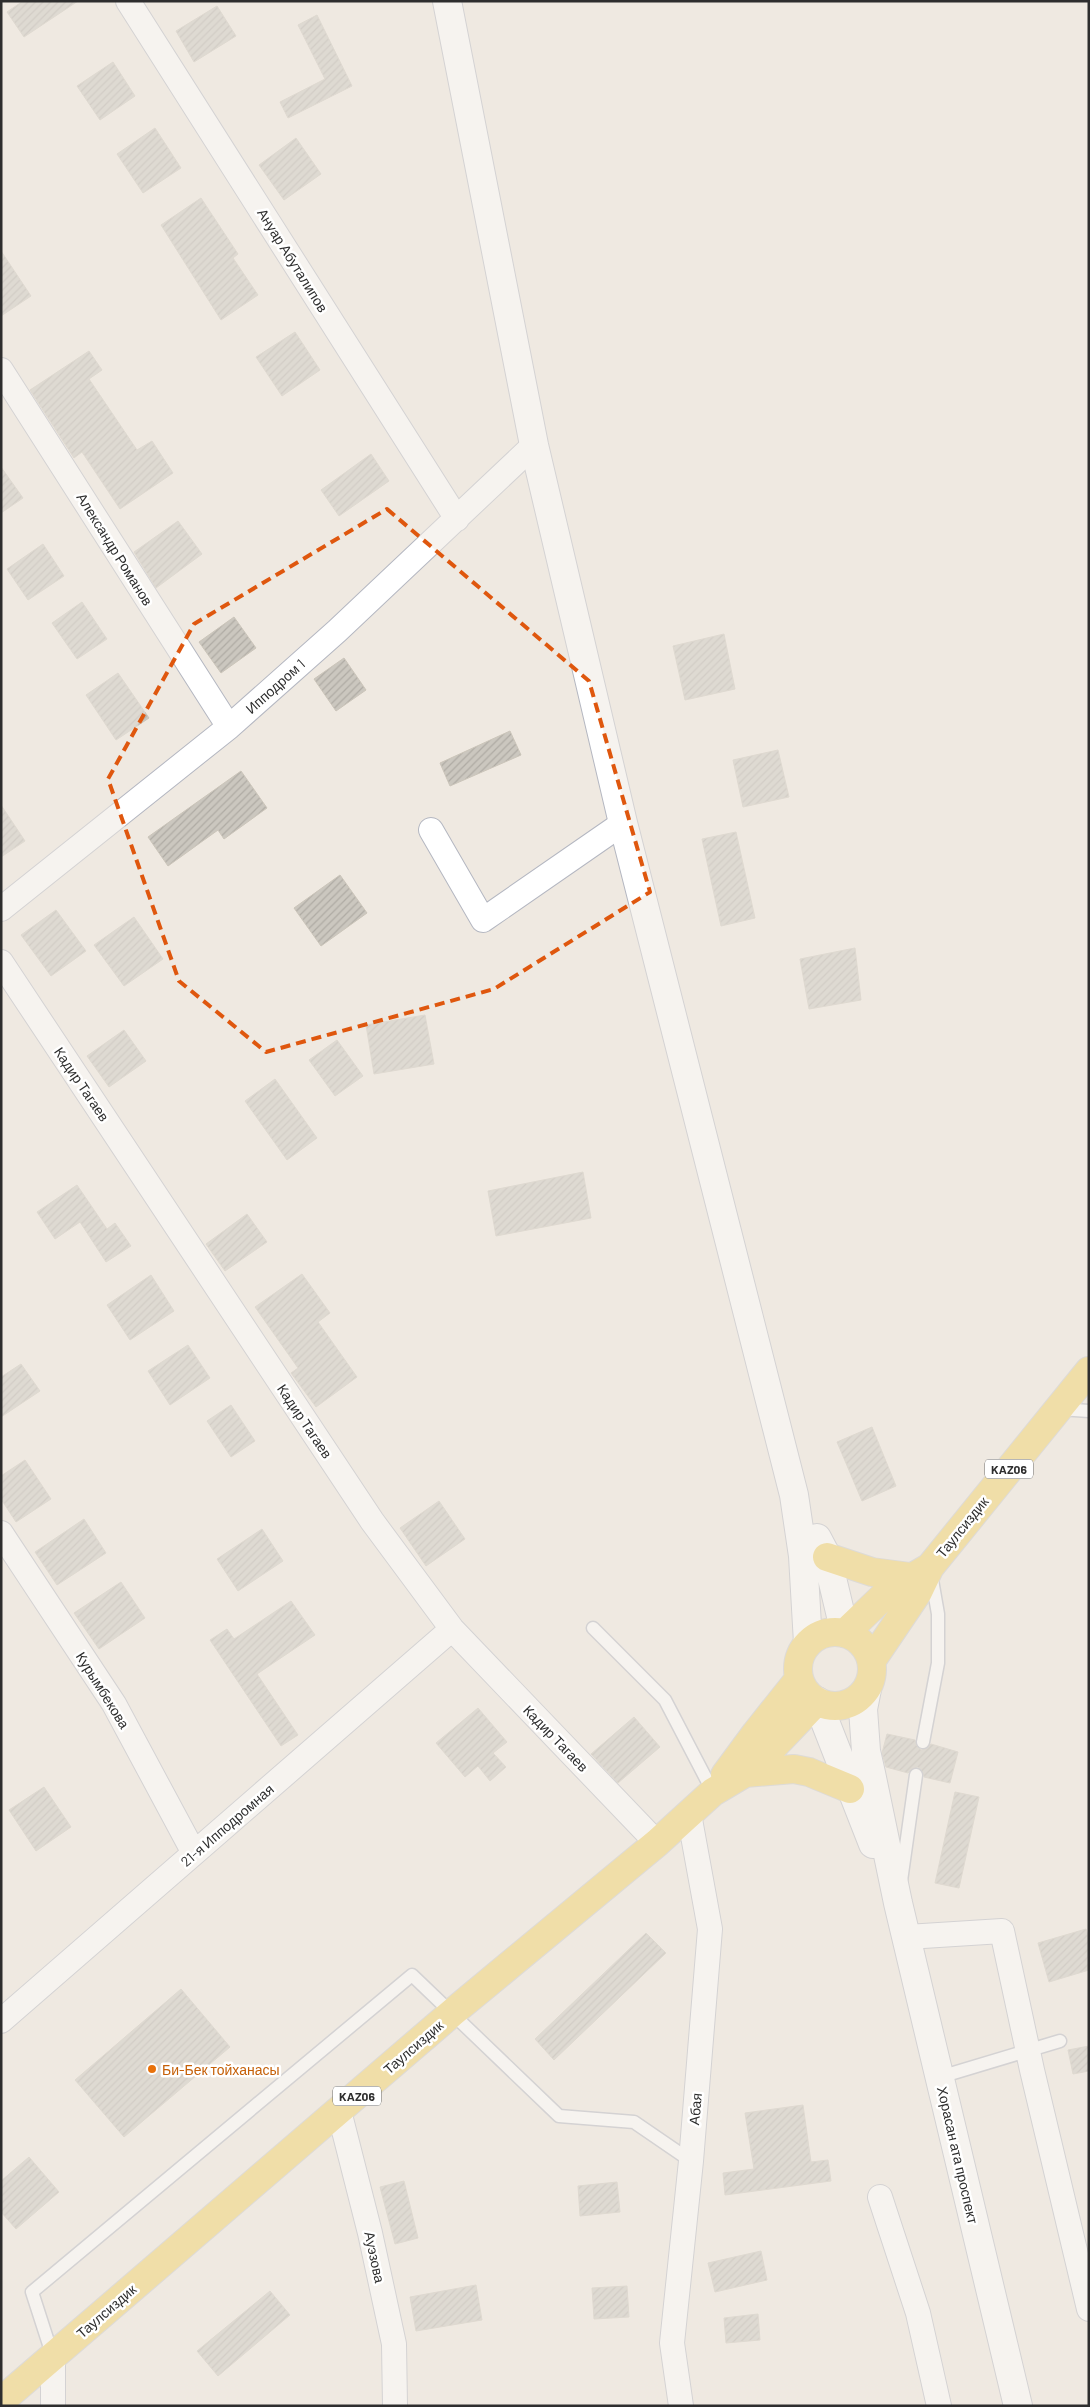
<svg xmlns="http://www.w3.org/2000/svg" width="1090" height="2407" font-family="Barlow,sans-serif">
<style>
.building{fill:url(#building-hatch);stroke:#cbc5ba}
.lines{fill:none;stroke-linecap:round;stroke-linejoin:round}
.service-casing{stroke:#b4b7c1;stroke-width:15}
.minor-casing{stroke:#b4b7c1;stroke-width:26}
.secondary-casing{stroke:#b4b7c1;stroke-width:30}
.primary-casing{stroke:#c9c9c9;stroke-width:30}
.service{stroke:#fff;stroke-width:12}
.minor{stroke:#fff;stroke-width:24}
.secondary{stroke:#fff;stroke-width:28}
.primary{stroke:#f2d163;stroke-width:28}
.marked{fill:none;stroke:#df570e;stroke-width:4;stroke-dasharray:10 6;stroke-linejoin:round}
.food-dot{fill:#e8710a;stroke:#fff;stroke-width:2}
.labels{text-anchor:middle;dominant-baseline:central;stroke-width:5;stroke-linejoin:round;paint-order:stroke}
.shield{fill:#fff;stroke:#6d6d6d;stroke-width:1}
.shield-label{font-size:12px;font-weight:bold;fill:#2e2e2e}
.street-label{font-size:14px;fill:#2e2e2e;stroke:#fff}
.food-label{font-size:14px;fill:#c56008;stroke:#fff;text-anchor:start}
</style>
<defs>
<pattern id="building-hatch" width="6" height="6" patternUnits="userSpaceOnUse" patternTransform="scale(1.25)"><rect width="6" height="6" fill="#cbc7bf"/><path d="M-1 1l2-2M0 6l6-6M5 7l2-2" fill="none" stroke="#afaba4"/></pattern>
</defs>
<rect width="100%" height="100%" fill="#efe9e1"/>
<!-- building -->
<path class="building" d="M23,1H78L24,37L7,12Z
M217,6L236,36L194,62L176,31Z
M317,15L352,86L288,118L280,102L325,79L298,25Z
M113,62L135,96L100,120L77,86Z
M155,128L181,168L143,193L117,154Z
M296,138L321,174L284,200L259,165Z
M201,198L238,254L233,258L258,295L221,320L161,225Z
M1,251L31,296L1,316Z
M295,332L320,370L282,396L256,357Z
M89,351L102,370L89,379L137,450L152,441L173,473L120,509L82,452L74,458L30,390Z
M371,454L389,481L339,516L321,490Z
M1,467L23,498L1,513Z
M178,521L202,554L156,588L134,552Z
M43,544L64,576L28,600L7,569Z
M82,602L107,639L77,659L52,623Z
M234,617L256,648L221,673L199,642Z
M724,634L735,689L685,700L673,646Z
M344,658L366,690L336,711L314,679Z
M118,673L149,718L116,740L86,695Z
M510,731L521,755L450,786L440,763Z
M778,750L789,797L743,807L733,760Z
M241,771L267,808L224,839L218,830L168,866L148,837Z
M1,805L25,841L1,857Z
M736,832L755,918L721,926L702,839Z
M340,875L367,913L321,946L294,908Z
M56,910L86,951L51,976L21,935Z
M134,917L163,959L124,986L94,945Z
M855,948L861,1000L809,1009L800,959Z
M425,1015L434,1064L374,1074L366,1025Z
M124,1030L146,1061L109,1087L87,1056Z
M337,1040L363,1076L335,1096L309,1060Z
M275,1079L317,1138L287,1160L245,1101Z
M583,1172L591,1218L496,1236L488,1191Z
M77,1185L107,1229L115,1223L131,1246L106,1262L80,1222L55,1239L37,1212Z
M247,1214L267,1242L225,1271L206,1244Z
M302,1274L330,1313L318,1322L357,1377L316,1407L291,1373L298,1368L255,1307Z
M151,1275L174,1311L130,1340L107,1305Z
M188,1345L210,1378L170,1405L148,1371Z
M21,1364L40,1391L1,1417V1377Z
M231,1405L255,1441L231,1457L207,1421Z
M872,1427L896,1486L862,1501L837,1442Z
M25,1460L51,1499L16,1522L1,1499V1476Z
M439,1501L465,1539L426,1566L400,1528Z
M84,1519L106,1553L57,1585L35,1552Z
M262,1529L283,1561L238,1591L217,1559Z
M121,1582L145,1618L99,1649L74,1613Z
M291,1601L315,1635L257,1674L298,1735L281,1746L210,1640L227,1629L234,1639Z
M478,1708L507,1742L493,1753L506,1767L490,1781L478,1766L465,1777L436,1743Z
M634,1717L660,1747L618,1783L591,1754Z
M887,1734L915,1740L916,1745L921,1750L926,1749L931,1744L958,1752L950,1783L924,1777L923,1772L918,1767L913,1768L908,1773L886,1767L882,1753Z
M44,1787L71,1827L36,1851L9,1810Z
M955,1792L979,1797L959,1888L935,1883Z
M1086,1929L1089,1939V1970L1049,1982L1038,1943Z
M646,1933L666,1953L554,2060L535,2039Z
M181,1989L230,2047L124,2137L75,2080Z
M1089,2046V2071L1073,2074L1068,2050Z
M803,2105L811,2162L828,2160L831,2181L725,2195L723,2173L754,2169L745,2113Z
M29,2157L59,2192L16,2229L1,2212V2181Z
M404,2181L418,2238L395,2244L380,2187Z
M617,2182L620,2212L580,2216L578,2186Z
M761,2251L767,2280L715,2292L708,2263Z
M476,2285L482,2320L416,2331L410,2297Z
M627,2286L629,2317L594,2319L592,2288Z
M270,2291L290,2315L218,2376L197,2351Z
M758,2314L760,2340L726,2343L724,2318Z"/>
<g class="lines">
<!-- service casing -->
<g class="service-casing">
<path id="service" d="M1060,1409L1089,1411
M593,1628L665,1700L713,1792
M923,1742L938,1663V1614L931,1574
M901,1881L916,1775
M940,2077L1060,2041
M53,2357L32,2292L412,1975L559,2116L634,2122L691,2161"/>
</g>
<!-- minor casing -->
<g class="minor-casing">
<path id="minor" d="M128,1L457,519
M1,370L229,727
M431,830L483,920L623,823
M1,909L229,727L337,631L534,445
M1,962L372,1521L452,1629L657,1843
M1,1533L114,1704L194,1853
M907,1937L1002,1931L1032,2070L1089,2309
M1,2021L452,1629
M339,2111L370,2233L394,2344L395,2406
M880,2197L918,2313L939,2406
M53,2406V2357
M681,2406L672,2343L691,2161L710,1929L689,1814"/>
</g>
<!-- secondary casing -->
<g class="secondary-casing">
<path id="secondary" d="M447,1L534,445L623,823L794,1495L803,1556L808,1643
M817,1538L827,1557L845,1633
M867,1689L863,1709L866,1751L871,1773L898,1903L1018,2406
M817,1701L873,1844"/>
</g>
<!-- primary casing -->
<g class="primary-casing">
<path id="primary" d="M827,1557L872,1572L910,1577
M798 1669a37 37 0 1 1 74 0a37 37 0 1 1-74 0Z
M845,1633L889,1591L930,1567
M872,1660L918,1592L930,1567L1089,1371
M745,1773L794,1769L809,1772L850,1789
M725,1775L756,1733L799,1679
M1,2401L453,2012L657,1843L713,1792L745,1773L770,1750L817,1701"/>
</g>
<!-- service -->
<use href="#service" class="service"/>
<!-- minor -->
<use href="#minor" class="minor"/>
<!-- secondary -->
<use href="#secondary" class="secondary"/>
<!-- primary -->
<use href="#primary" class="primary"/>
</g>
<!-- marked area -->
<path d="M0 0H1090V2407H0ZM387,509L589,681L650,892L494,989L266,1052L179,981L108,779L194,624Z" fill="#efe9e1" fill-opacity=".55" fill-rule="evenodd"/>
<path class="marked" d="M387,509L589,681L650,892L494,989L266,1052L179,981L108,779L194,624Z"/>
<!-- markers -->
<circle class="food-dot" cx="152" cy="2069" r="5"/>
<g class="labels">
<!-- shield labels -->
<g class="shield">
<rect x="985" y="1459.5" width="48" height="19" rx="4"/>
<rect x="333" y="2086.5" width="48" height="19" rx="4"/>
</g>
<g class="shield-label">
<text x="1009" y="1469">KAZ06</text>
<text x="357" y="2096">KAZ06</text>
</g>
<!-- street labels -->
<g class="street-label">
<text transform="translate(293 260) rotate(58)">Ануар Абуталипов</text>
<text transform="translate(115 549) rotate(58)">Александр Романов</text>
<text transform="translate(275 686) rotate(-42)">Ипподром 1</text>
<text transform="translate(82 1084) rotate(56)">Кадир Тагаев</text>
<text transform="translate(305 1421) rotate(56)">Кадир Тагаев</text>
<text transform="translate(962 1527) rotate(-51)">Таулсиздик</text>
<text transform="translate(103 1690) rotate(58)">Курымбекова</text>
<text transform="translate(556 1738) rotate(46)">Кадир Тагаев</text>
<text transform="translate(227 1825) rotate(-41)">21-я Ипподромная</text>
<text transform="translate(413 2047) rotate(-41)">Таулсиздик</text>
<text transform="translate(695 2109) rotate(-85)">Абая</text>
<text transform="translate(958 2155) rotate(77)">Хорасан ата проспект</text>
<text transform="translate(375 2257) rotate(78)">Ауэзова</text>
<text transform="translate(106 2311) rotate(-41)">Таулсиздик</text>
</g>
<!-- food labels -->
<g class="food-label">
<text x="162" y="2069">Би-Бек тойханасы</text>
</g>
</g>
<!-- border -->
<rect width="1090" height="2407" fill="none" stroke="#2e2e2e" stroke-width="5"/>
</svg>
